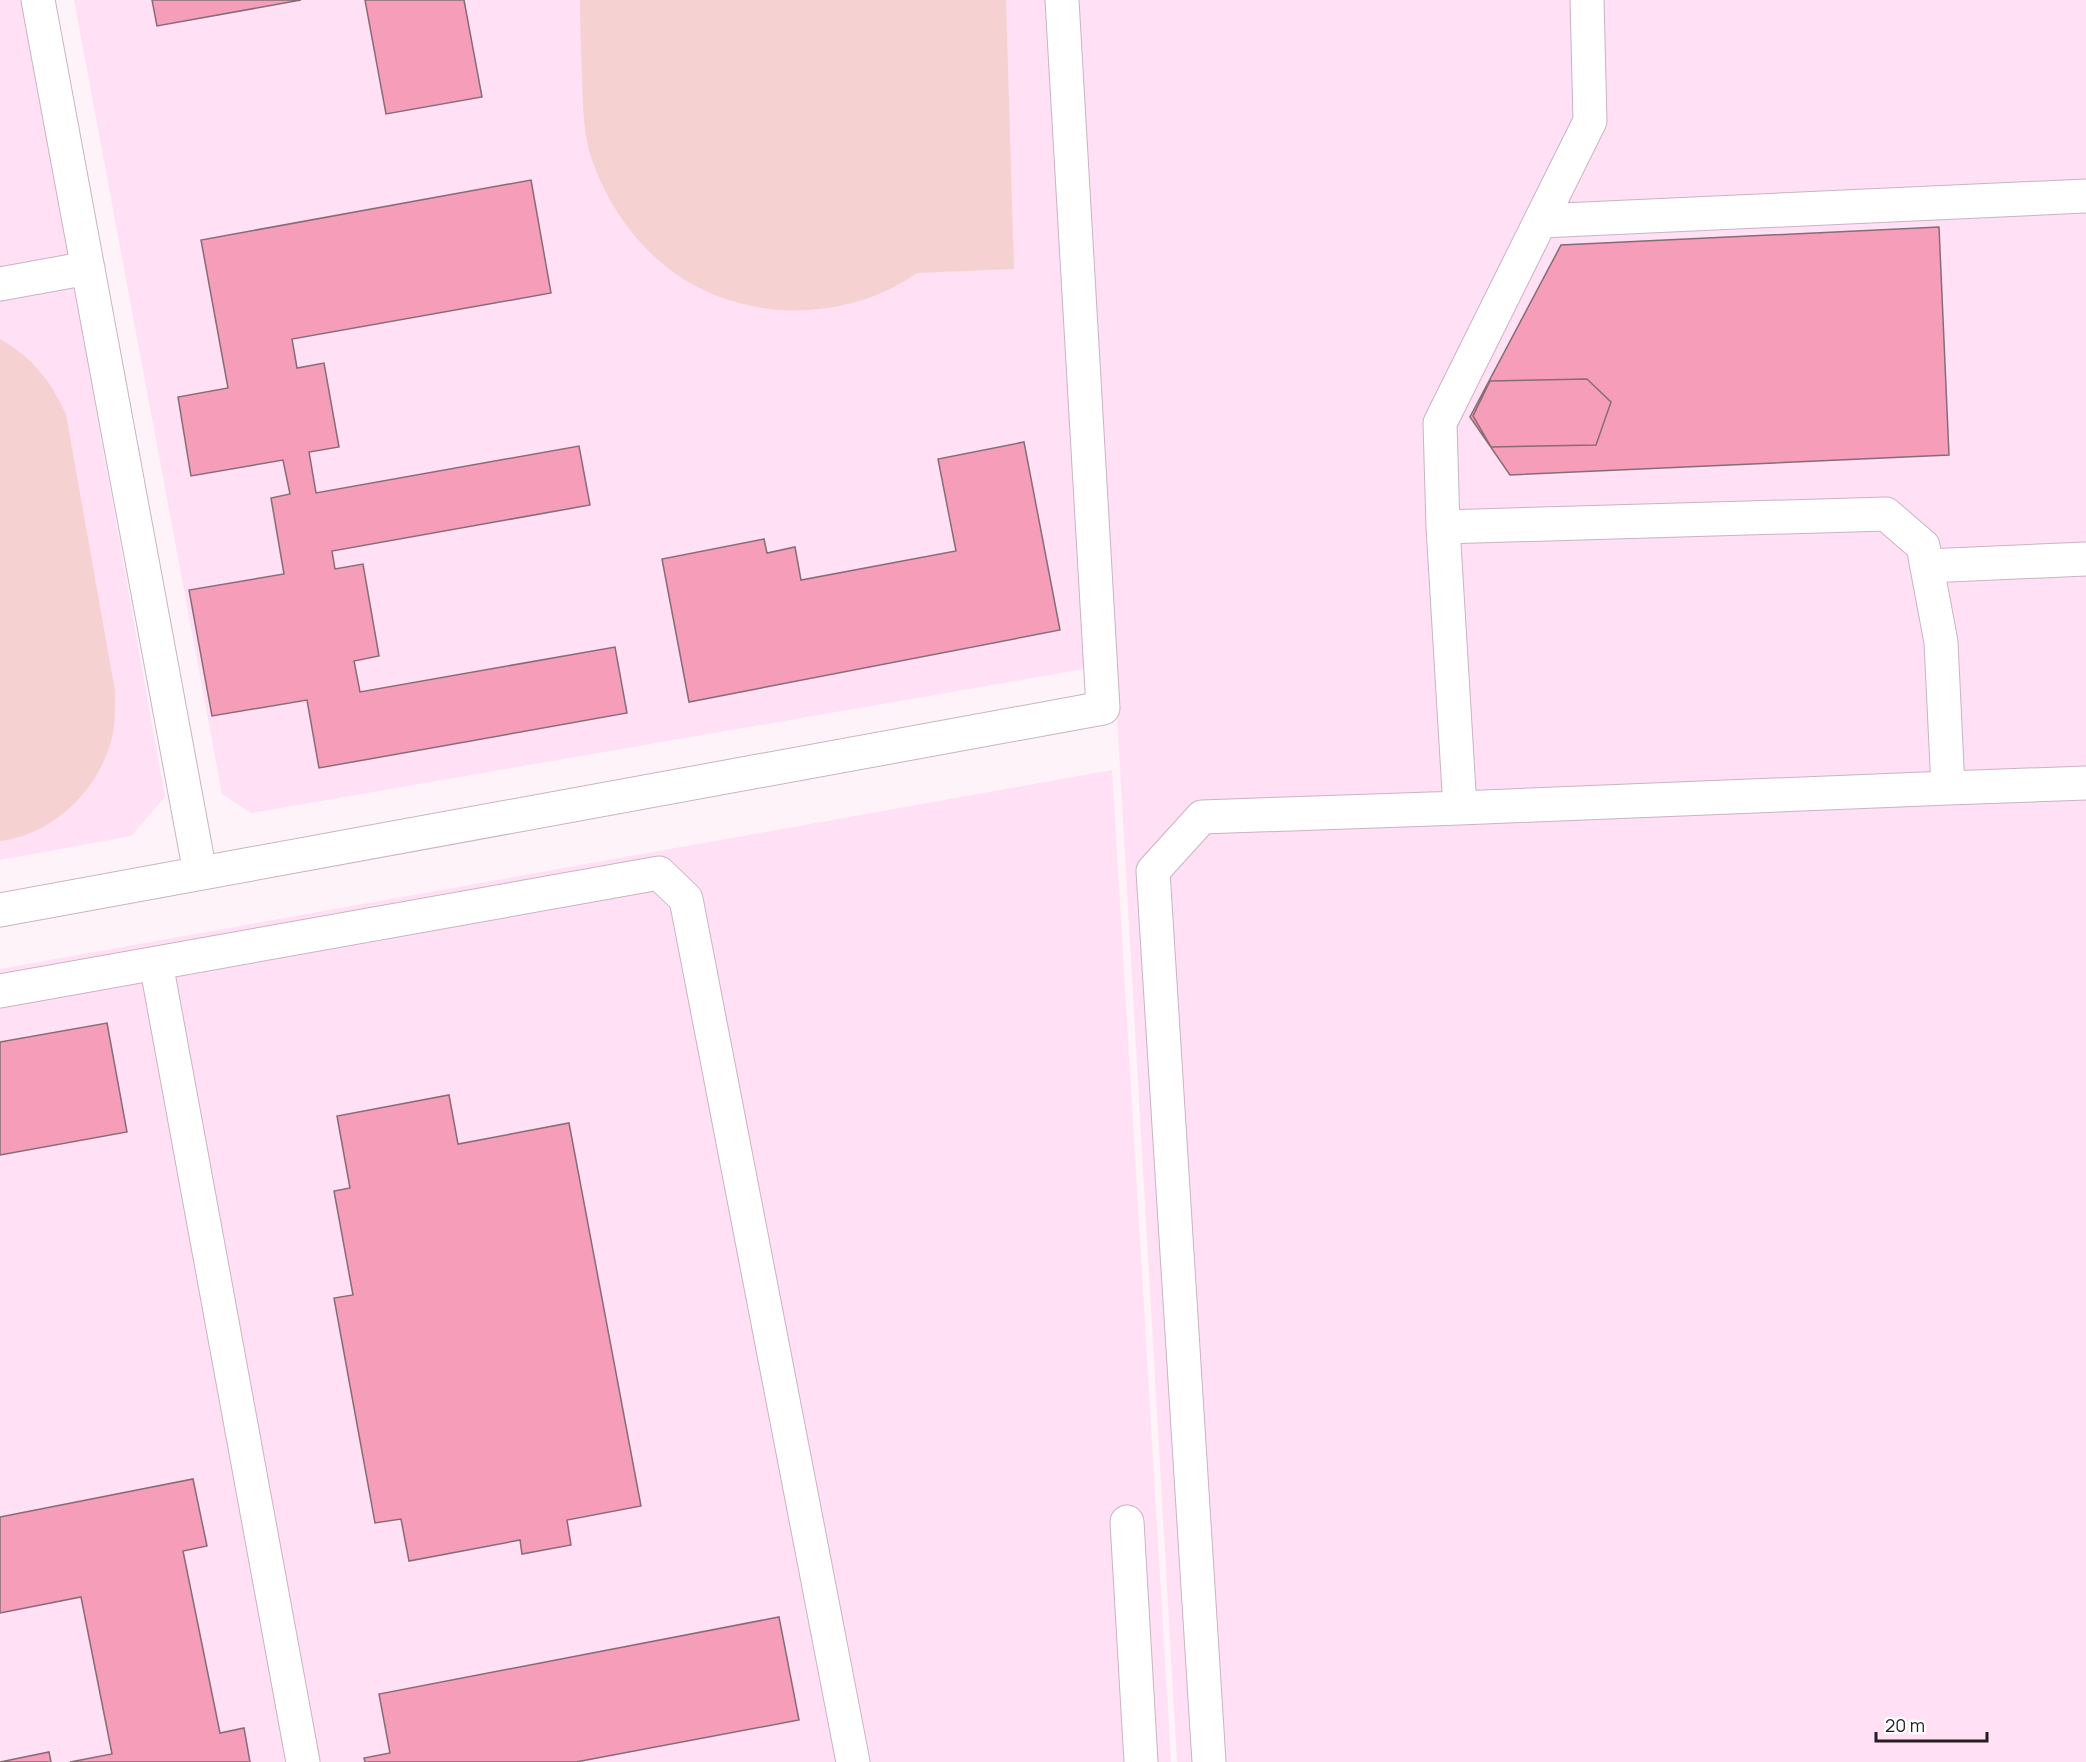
<svg xmlns="http://www.w3.org/2000/svg" width="2086" height="1762" font-family="Manrope,sans-serif">
<style>
.built{fill:#ffe0f5}
.green{fill:#f6d1d1}
.building{fill:#f69dba;stroke:#866d75;stroke-width:1.5}
.lines{fill:none;stroke-linecap:round;stroke-linejoin:round}
.minor-casing{stroke:#cab3c2;stroke-width:35}
.minor{stroke:#fff;stroke-width:33}
</style>
<rect width="100%" height="100%" fill="#fdf3f9"/>
<!-- built -->
<path class="built" d="M0,0H23L165,797L131,836L0,860Z
M74,0H1052L1090,668L251,813L222,794Z
M1076,0H2086V1762H1177Z
M1112,770L1171,1762H0V969Z"/>
<!-- green -->
<path class="green" d="M580,0H1006L1014,269L917,273C846,323 743,323 673,272C635,244 609,206 593,163C583,136 583,106 582,78C581,52 580,26 580,0Z
M0,339C33,358 50,380 66,414L115,691C115,711 116,731 108,751C91,797 50,835 0,841Z"/>
<!-- building -->
<path class="building" d="M152,0H301L157,26Z
M365,0H464L482,97L386,114Z
M531,180L551,293L292,339L297,368L324,363L339,447L309,452L316,493L579,446L590,505L332,551L335,569L363,564L379,656L354,661L360,692L615,647L627,713L319,768L307,700L212,716L189,590L284,574L271,498L290,494L283,460L191,476L178,397L228,388L201,240Z
M1939,227L1949,455L1510,475L1470,417L1561,245Z
M1587,379L1611,402L1596,445L1491,447L1473,416L1490,381Z
M1024,442L1060,630L689,702L662,559L764,539L767,553L795,547L801,580L956,551L938,459Z
M107,1023L127,1132L0,1155V1042Z
M449,1095L458,1144L569,1123L641,1506L567,1520L571,1545L522,1554L520,1540L409,1561L401,1519L375,1523L334,1298L353,1295L334,1191L350,1188L337,1116Z
M193,1479L207,1546L183,1551L220,1733L244,1728L250,1762H70L112,1754L81,1597L0,1613V1517Z
M779,1617L799,1720L576,1762H365L364,1758L390,1753L379,1694Z
M49,1752L51,1762H0Z"/>
<g class="lines">
<!-- minor casing -->
<g class="minor-casing">
<path id="minor" d="M38,0L200,873
M1541,221L2086,196
M0,284L88,268
M1443,527L1886,514L1923,546L1941,642L1948,788L1460,808L1443,527L1440,423L1590,121L1587,0
M1927,566L2086,559
M1948,788L2086,783
M0,910L1103,708L1062,0
M156,963L303,1762
M0,991L659,873L686,899L853,1762
M1127,1522L1141,1762
M1209,1762L1153,871L1202,817L1460,808"/>
</g>
<!-- minor -->
<use href="#minor" class="minor"/>
</g>
<!-- scale -->
<path d="M1876 1732v9h111v-9" fill="none" stroke="#251d22" stroke-width="3"/>
<text x="1885" y="1732" font-size="18" fill="#251d22" stroke="#ffffff" stroke-width="4.5" paint-order="stroke">20 m</text>
</svg>
